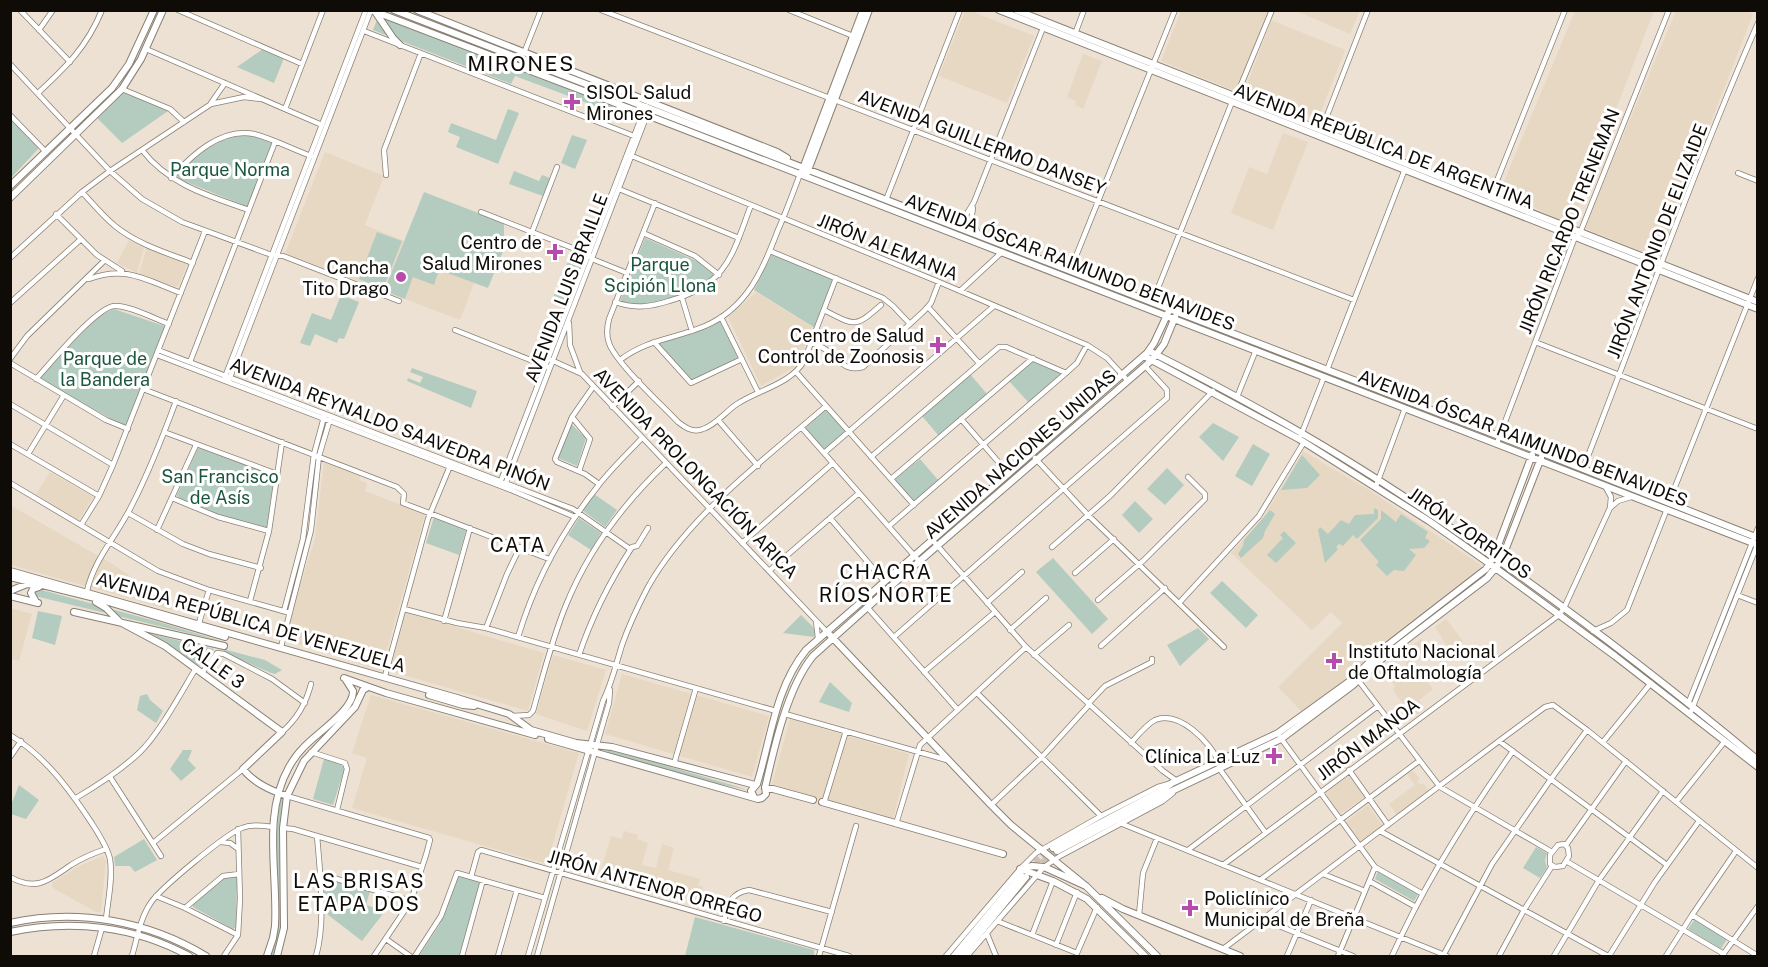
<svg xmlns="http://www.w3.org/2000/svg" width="1768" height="967" font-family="'Public Sans',sans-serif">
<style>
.built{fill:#e7d8c3}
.green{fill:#b4cbbf}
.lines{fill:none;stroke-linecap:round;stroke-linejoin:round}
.major-tunnel{stroke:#cbc1b4;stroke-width:6;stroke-dasharray:6 3;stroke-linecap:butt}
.minor-casing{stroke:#8a8074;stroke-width:6}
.major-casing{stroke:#8a8074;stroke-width:8}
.minor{stroke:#fff;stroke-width:4.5}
.major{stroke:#fff;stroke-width:6}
.poi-dot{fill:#b74bac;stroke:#fff;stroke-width:2}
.labels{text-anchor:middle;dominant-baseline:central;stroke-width:6;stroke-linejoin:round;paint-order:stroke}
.poi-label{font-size:18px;fill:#0f0b07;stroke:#fff;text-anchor:end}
.street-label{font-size:18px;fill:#0f0b07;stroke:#fff}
.park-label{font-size:18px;fill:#1b563e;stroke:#fff}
.neighbourhood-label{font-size:20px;letter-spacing:1.5px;fill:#0f0b07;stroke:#fff}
.quarter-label{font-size:21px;letter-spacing:1.5px;fill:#0f0b07;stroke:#fff}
</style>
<rect width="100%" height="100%" fill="#ece1d3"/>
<!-- built -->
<path class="built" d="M965,11H971L1034,36L1007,103L939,76Z
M1181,11H1269L1236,91L1161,61Z
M1296,11H1360L1350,34Z
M1575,11H1654L1571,225L1500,191Z
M1676,11H1747L1753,14L1658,258L1584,228Z
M1271,20L1345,50L1318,119L1245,90Z
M1083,54L1102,61L1083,109L1075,105L1076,101L1067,97Z
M1283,133L1308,142L1273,230L1231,213L1249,167L1267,174Z
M325,152L384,176L365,225L404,241L384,291L287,254L286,251Z
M129,240L144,248L137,273L117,263Z
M147,247L187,264L179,286L176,287L139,273Z
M419,262L474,283L460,320L405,299Z
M756,292L812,327L800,360L795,367L761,386L728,317Z
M1303,451L1369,490L1481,565V567L1372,651L1358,671L1302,712L1278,687L1342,623L1331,612L1312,630L1231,553L1263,518Z
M324,461L361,475L359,480L367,483L365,491L425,514L381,671L283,639L315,539Z
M50,472L93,497L79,520L36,494Z
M10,505L114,565L174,607V611L11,565Z
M11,608L32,614L19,661L11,659Z
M405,612L544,653L528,711L389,671Z
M1446,619L1463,641L1450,651L1435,627Z
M1421,639L1428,647L1411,661L1433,689L1419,700L1425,709L1412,717L1393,690L1395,686L1388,677L1407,664L1400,655Z
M553,655L606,670L587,731L536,714Z
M622,674L769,716L752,777L605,734Z
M371,695L579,753L547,864L352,808L367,758L352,753Z
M790,719L909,754L893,820L772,784Z
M1413,771L1420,779L1417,781L1420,785L1423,783L1429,791L1397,815L1389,804L1415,785L1407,774Z
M1350,777L1365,797L1340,814L1324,792L1343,778Z
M1368,805L1383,826L1361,842L1346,822Z
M624,831L638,835L637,839L648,843L642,865L646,866L656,868L662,844L674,848L668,870L700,879L698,885L703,887L699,900L641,884L644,873L640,886L632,883L633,879L601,870L611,836L622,839Z
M103,856L106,861L101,912H96L53,888L52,883L79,866Z"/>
<!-- green -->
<path class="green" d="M382,18L639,115L640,117L638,122L515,76L511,84L373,30L377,20Z
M263,49L284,58L274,83L237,67Z
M124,92L168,111L122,143L97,118Z
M508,109L519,113L498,164L456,147L460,137L448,132L451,123L496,140Z
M11,118L39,148L11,178Z
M572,135L587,140L575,169L561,163Z
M240,136H253L272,143L248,207L174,177C193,160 214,139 240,136Z
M514,171L539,181L542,175L550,178L543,196L509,184Z
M424,192L504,223V237L508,239L488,288L439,270L434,285L413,277L405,299L384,291Z
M377,232L402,241L383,289L359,279Z
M645,238L699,262L716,275C698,291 672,303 648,305C639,306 628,302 620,301Z
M573,250L585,256L566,305L564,306L552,300Z
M772,254L833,280L815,328L754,290Z
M341,295L359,302L344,339L339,338L337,343L315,334L310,346L300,343L312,313L331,320Z
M114,309L164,326V332L127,423L124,426L41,380L40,377L97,317Z
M721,321L739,357L692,382L657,344L707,328Z
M1032,361L1066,373L1030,404L1009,381Z
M412,368L477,391L471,408L407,381L408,378L420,383L423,377L410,372Z
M970,374L987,394L939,436L922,416Z
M827,408L848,432L826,452L805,428Z
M1213,423L1239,437L1223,461L1199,437Z
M571,424L586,438L577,466L558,458Z
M1253,444L1270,454L1252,486L1235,476Z
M198,448L274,476L267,528L206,511L178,497L177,495Z
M1302,455L1320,475L1307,488L1281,490Z
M920,459L939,481L914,503L894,480Z
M1167,468L1184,485L1165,505L1147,489Z
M594,494L617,510L605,527L582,510Z
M1135,501L1153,519L1139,533L1122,515Z
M1374,508L1378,510V518L1357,539L1353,535L1343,546L1339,544L1336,547L1338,549L1325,563L1318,530L1320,527L1328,534L1341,520L1349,524L1355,515L1374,514Z
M1270,510L1275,514L1265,531L1263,538L1241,558L1238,554L1243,546L1244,540Z
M1381,510L1396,522L1401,514L1428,532L1425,538L1430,541L1424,548L1409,549L1416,555L1404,571L1394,570L1387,576L1376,565L1379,562L1360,540L1381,519Z
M434,517L466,530L459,555L426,543Z
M579,518L601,533L591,550L568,535Z
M1284,531L1296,543L1276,563L1267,555L1283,538L1280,535Z
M1053,558L1108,619L1092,634L1036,572Z
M1222,581L1258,615L1246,628L1210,593Z
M38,589L159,622L221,641L35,596V590Z
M38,611L62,616L55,645L32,638Z
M801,615L816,630L814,637L783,633Z
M1198,628L1209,639L1180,666L1167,645Z
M151,634L214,649L199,666Z
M223,649L265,660L282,670L275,674L271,673L224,652Z
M830,682L852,703L849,712L819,702Z
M147,694L150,700L163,711L156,723L137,710L140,696Z
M183,750H192L188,760L196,768L181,781L170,769Z
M605,750H613L749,790L709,782L611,754Z
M324,759L342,765L344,770L333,805L313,799Z
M19,785L39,800L26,819L11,814V805Z
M281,797L287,799L282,910L277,949L273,956H270C275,943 275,929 276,915C279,875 273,836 281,797Z
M144,839L157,860L135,872L130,866H115L114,857Z
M1536,847L1547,853L1545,861L1547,868L1540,878L1523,868Z
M1378,871L1419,893L1414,901L1375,879Z
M458,876L480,882L459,956H419L440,924Z
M225,877H237L236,927L233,929L193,907V903Z
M325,877L370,891L366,905L385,911L362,941L323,911L322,879Z
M695,917L814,950V956H685Z
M1695,919L1727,939L1721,949L1688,929Z"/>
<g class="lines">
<!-- major-tunnel -->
<path class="major-tunnel" d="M1028,868L1053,848
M1035,868L1057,851"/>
<!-- minor casing -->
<g class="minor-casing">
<path id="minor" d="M20,10L70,62
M178,10L302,64
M601,10L1354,300
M789,10L853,36
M39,30L53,10
M364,31L634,136
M1075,34L1084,10
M146,49L322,125
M524,53L541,10
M10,64L110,171L142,199L182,222L269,254L283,256L399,301
M122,89L170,109L184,122
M38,93C66,67 87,47 102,10
M1236,97L1272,10
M211,103L225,83
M285,109L323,10
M10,115L46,152
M1321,131L1368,10
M142,150C169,185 209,196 249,210
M627,154L939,282L1087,345L1107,358L1128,381
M1738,173L1758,181
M386,175L384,150L421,53
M171,178C191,156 221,127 254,134C273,139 292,149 311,156
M619,189L739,238
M82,192C93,204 103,216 115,226C137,244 167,253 193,263
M1490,198L1565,10
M886,200L960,10
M655,203L609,319C607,327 606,335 609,343C616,363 661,404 678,422C686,428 693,433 703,429C716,425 726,411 737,404C758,390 791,384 804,361L836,278
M973,208L971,221L978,233
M481,212L588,254L592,259L627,273
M56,214L97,255L122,271
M949,223C964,223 967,213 974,202L1043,28
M532,232L557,167
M643,233L695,256L719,275
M770,251L883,298L893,306L910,324
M10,258L82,192L110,171L211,104L244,97L261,99
M1070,271L1175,10
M89,279C126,265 146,280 181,293
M960,291L1002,252
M682,298L692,331
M615,302C635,309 650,307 669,301C727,285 732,256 751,205
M10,303L80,240
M1152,303L1232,102
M928,307L979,363
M824,310C855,326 855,328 881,305
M721,317L758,392
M569,323L570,345L580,372
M455,330L548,367
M654,342L691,383L742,359
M1535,342L1758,429
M811,343C818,345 824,348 829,352C841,362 846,372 863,367L924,311L931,303L939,282
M158,350L573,509L630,549
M157,355L511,490L575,517
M10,359L27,336L104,261
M551,360L582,374L826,631
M620,360C648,339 674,339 705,326C747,308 763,270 778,230C786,212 793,193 800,174
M190,362L275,142
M10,363L106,420L128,429
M1327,370L1405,169
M796,372L914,505
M225,377L366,10
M36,379C50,364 97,306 115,306C129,305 155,319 169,324
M229,380L371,10
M593,387L572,417L555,459L557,462L585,474L599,484
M143,389L397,487L404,494L403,503L549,559
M1237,397L1256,350
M10,404L113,465
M612,407L639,381
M572,417L590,439L579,471
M961,419L1008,473
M718,420L758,466
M802,428L919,561
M164,432L277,474
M1301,435L1324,377
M1497,443L1575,237L1580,233L1669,10
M10,444L99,496
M824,453L994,306
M28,454L64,395
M871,457L999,347H1006L1066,373
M1035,458L1088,515L1224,647
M1583,469C1641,320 1694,169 1758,23
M891,479L1033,358
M10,483L158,571L209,590L290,613
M500,483L643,113
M505,485L647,115L646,106
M1376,486L1405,408
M172,498L218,517L269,531
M1669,502L1758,278
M1610,508L1618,501L1631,497
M128,513L183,544L209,554L261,568
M830,518L884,581
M81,525L99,496L113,465L205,231
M889,526L1066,373L1077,363L1087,345
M157,530L196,445
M742,543L833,463
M935,543L1026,647L1163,771L1177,781
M1052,547L1111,495L1213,391
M769,571L859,493
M1075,573L1114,539
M87,591C94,559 118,534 132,505C149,472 163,436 176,401
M1737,595L1758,603
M1098,600L1144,560L1205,499V494L1188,477
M250,601L269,531L282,442
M1180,602L1259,516L1304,442
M987,603L1022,572
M867,607L958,710
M404,609L457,623L486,628L776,711
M284,611L303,539L314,454L324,417
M444,621L470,528
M816,621L818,638
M199,623L209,590
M486,628L507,574L520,547
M1010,630L1046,598
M1593,631L1611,623L1627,610L1667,509
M518,637C535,581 561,532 598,486C611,469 627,454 642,438
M894,637L1167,398V390L1145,366
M1101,646L1165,588
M281,647L311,530L319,456L330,419
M579,655C592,616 610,581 632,547L637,546L648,528
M1034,655L1069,625
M924,672L995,612
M202,673L217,653L224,654L272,679L305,703
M385,676L428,519L450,466
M1358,680L1440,787L1552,852
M977,693L1101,816
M1088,704L1105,686L1152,662V659
M1688,704L1758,528
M785,714L947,760
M1690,714L1758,543
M512,716L529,715L533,711C543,676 552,639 566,605C588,551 624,503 666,463
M282,732C297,719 306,704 311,684
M10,735C45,756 69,789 91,822C98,833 107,846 110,859C113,878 108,900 106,919
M1280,737L1375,867L1423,894
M1499,741L1667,865
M1603,742L1651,683
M1131,743C1138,735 1146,725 1155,720C1179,710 1210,742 1218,761
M311,752L345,763L347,769L337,810
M10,757L21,741
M674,764L696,688
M1219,768L1265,832
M1349,770L1388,825
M110,777L161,856
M287,796L429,838L430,840L426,855L411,901L374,956
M76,798C98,785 120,771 139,753C159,734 181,693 196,668
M1676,802L1725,741
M824,803L846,731
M991,805L1042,757L1089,705
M1120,823L1447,956
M896,824L920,745L1026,647
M283,828L293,829L422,867
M1380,831L1608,956
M221,842L230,843L237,848
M153,843L243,769
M1564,844L1568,848L1569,856L1563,866L1555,867L1550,864V855L1558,845Z
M1566,845L1626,761
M1188,850L1378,706
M1566,861L1724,954
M1223,865L1559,615L1564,608L1610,508L1611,497L1605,486
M320,874L411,901
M1323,874L1365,891
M10,877C37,892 49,880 71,865C82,858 94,853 106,849
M471,877L478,852L481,850L849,956
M1260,880L1419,761
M1369,881L1416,907
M156,896L185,908L238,935
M185,908L223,876L239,874
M1139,915L1143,873L1157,838
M1692,915L1758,956
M1262,919L1353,956
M724,921C728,905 730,893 749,890L832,912
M997,921L1077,953L1097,907
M987,934L996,956
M1032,935L1053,881
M386,939L410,956
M1056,945L1077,892
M1223,949L1499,741L1545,707L1553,705L1587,730L1758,868
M94,956L102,928
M132,956C137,939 140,919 150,904C158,890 227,833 242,828C252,824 263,826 274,827
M224,956L238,935L240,899L238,829
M316,956C326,923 320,871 317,836
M415,956L441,916L457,873L545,898
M462,956L483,880
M498,956L517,890
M528,956L603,701C612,683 616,664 622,645C629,625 638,606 648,587C688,516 765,459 826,406
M537,956L600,734L609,703L610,690
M819,956L856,826
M946,956L1020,869L1036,853L1101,816L1158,787L1172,783
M967,956L1044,867L1060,856L1163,801L1173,793
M1287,956L1311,900
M1338,956L1375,867
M1392,956C1424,884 1467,816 1513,751
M1443,956L1492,864L1551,779L1587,730
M1499,956L1524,910L1552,866
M1554,956L1599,880L1663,791
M1609,956L1655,882L1699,821
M1666,956L1692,915L1736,851
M1722,956L1758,906"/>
</g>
<!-- major casing -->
<g class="major-casing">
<path id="major" d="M371,10L652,117L1758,545
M394,10L1535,450L1758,538
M417,10L777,152L787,158
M999,10L1758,309
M1016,10L1758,302
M376,13L393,38L400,45
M802,171L863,10
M807,173L869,10
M10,186L112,88L129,64L154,10
M10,198L122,89L141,59L163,10
M1149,351C1214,384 1278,418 1340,456C1487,546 1625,650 1758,760
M1144,356L1299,439L1429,521L1490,564L1615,656L1758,767
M10,571L457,698L509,714L531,730L576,743L612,747L755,785
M10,577L95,598L225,637
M10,591L27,584L34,585
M10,596L38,603
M36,602L31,593L33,589L39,587
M96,602L106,608L120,622
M74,612L224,646
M122,623L165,646L282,732L243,769C254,783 270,790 287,796
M830,635L991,805L1011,825L1086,886
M344,678L386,693L535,735
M429,695L463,705L474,706
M548,739L758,799L762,798L766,794L765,787
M757,784C771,739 775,688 806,650L1147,353L1154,343L1168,313
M765,788C774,748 787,688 813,656L899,579L1152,360L1164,344L1175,317
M766,789H773L813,800
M754,797L751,791L756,785
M822,802L1003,854
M1053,848L1161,791L1172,783L1278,733L1350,681L1384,648L1486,569L1494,556L1532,455
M1057,851L1172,791L1281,739L1353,685L1385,656L1487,578L1501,561L1541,458
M1020,869L1032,866L1044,867L1086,886L1157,956
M1021,869L1053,881L1087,899L1145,956
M1102,898L1123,909L1240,956
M10,923C78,908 148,921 206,956
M10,932C72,919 134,926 189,956
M267,956L273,938L275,926C278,873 262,815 289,767C293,760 297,754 303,748C315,734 354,710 353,691L346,680
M277,956L284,928L283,828L287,796L304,761L355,707L363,690L368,687
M954,956L1021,875
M961,956L1026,877"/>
</g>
<!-- minor -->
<use href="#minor" class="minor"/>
<!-- major -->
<use href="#major" class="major"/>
</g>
<!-- markers -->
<g class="poi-dot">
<path d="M569 93h6v6h6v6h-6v6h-6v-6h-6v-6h6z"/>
<path d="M552 243h6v6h6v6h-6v6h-6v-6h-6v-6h6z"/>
<circle cx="401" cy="277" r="6"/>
<path d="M935 336h6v6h6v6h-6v6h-6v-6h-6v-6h6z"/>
<path d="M1331 652h6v6h6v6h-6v6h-6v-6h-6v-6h6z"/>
<path d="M1271 747h6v6h6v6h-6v6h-6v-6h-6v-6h6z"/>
<path d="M1187 899h6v6h6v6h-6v6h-6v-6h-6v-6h6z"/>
</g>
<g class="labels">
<!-- poi labels -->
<g class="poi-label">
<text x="586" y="92" text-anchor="start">SISOL Salud<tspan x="586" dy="21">Mirones</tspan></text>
<text x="542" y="242">Centro de<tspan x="542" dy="21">Salud Mirones</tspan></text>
<text x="389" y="267">Cancha<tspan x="389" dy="21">Tito Drago</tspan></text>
<text x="924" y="335">Centro de Salud<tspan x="924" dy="21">Control de Zoonosis</tspan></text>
<text x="1348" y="651" text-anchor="start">Instituto Nacional<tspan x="1348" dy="21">de Oftalmología</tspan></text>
<text x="1260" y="756">Clínica La Luz</text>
<text x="1204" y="898" text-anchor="start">Policlínico<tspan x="1204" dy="21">Municipal de Breña</tspan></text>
</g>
<!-- street labels -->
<g class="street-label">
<text transform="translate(982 142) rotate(21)">AVENIDA GUILLERMO DANSEY</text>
<text transform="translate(1384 146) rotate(21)">AVENIDA REPÚBLICA DE ARGENTINA</text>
<text transform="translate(1569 221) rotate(-68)">JIRÓN RICARDO TRENEMAN</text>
<text transform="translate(1657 241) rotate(-69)">JIRÓN ANTONIO DE ELIZAIDE</text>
<text transform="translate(888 247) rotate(22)">JIRÓN ALEMANIA</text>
<text transform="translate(1070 262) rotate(21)">AVENIDA ÓSCAR RAIMUNDO BENAVIDES</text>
<text transform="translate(566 288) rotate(-69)">AVENIDA LUIS BRAILLE</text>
<text transform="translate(390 424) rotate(21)">AVENIDA REYNALDO SAAVEDRA PINÓN</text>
<text transform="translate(1523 438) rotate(21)">AVENIDA ÓSCAR RAIMUNDO BENAVIDES</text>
<text transform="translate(1020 454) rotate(-41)">AVENIDA NACIONES UNIDAS</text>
<text transform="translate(696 473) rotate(46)">AVENIDA PROLONGACIÓN ARICA</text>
<text transform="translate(1470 533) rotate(35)">JIRÓN ZORRITOS</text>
<text transform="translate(251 622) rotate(16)">AVENIDA REPÚBLICA DE VENEZUELA</text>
<text transform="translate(213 663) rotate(36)">CALLE 3</text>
<text transform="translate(1368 739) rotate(-37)">JIRÓN MANOA</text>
<text transform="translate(655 886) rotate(16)">JIRÓN ANTENOR ORREGO</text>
</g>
<!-- park labels -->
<g class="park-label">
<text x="230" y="169">Parque Norma</text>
<text x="660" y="264">Parque<tspan x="660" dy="21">Scipión Llona</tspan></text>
<text x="105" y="358">Parque de<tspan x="105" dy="21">la Bandera</tspan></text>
<text x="220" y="476">San Francisco<tspan x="220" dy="21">de Asís</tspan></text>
</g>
<!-- neighbourhood labels -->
<g class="neighbourhood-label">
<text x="518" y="545">CATA</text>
<text x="886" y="572">CHACRA<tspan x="886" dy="23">RÍOS NORTE</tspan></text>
<text x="359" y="881">LAS BRISAS<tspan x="359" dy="23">ETAPA DOS</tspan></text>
</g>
<!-- quarter labels -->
<g class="quarter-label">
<text x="521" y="63">MIRONES</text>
</g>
</g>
<!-- border -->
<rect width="1768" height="967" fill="none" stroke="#0f0b07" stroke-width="24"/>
</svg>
